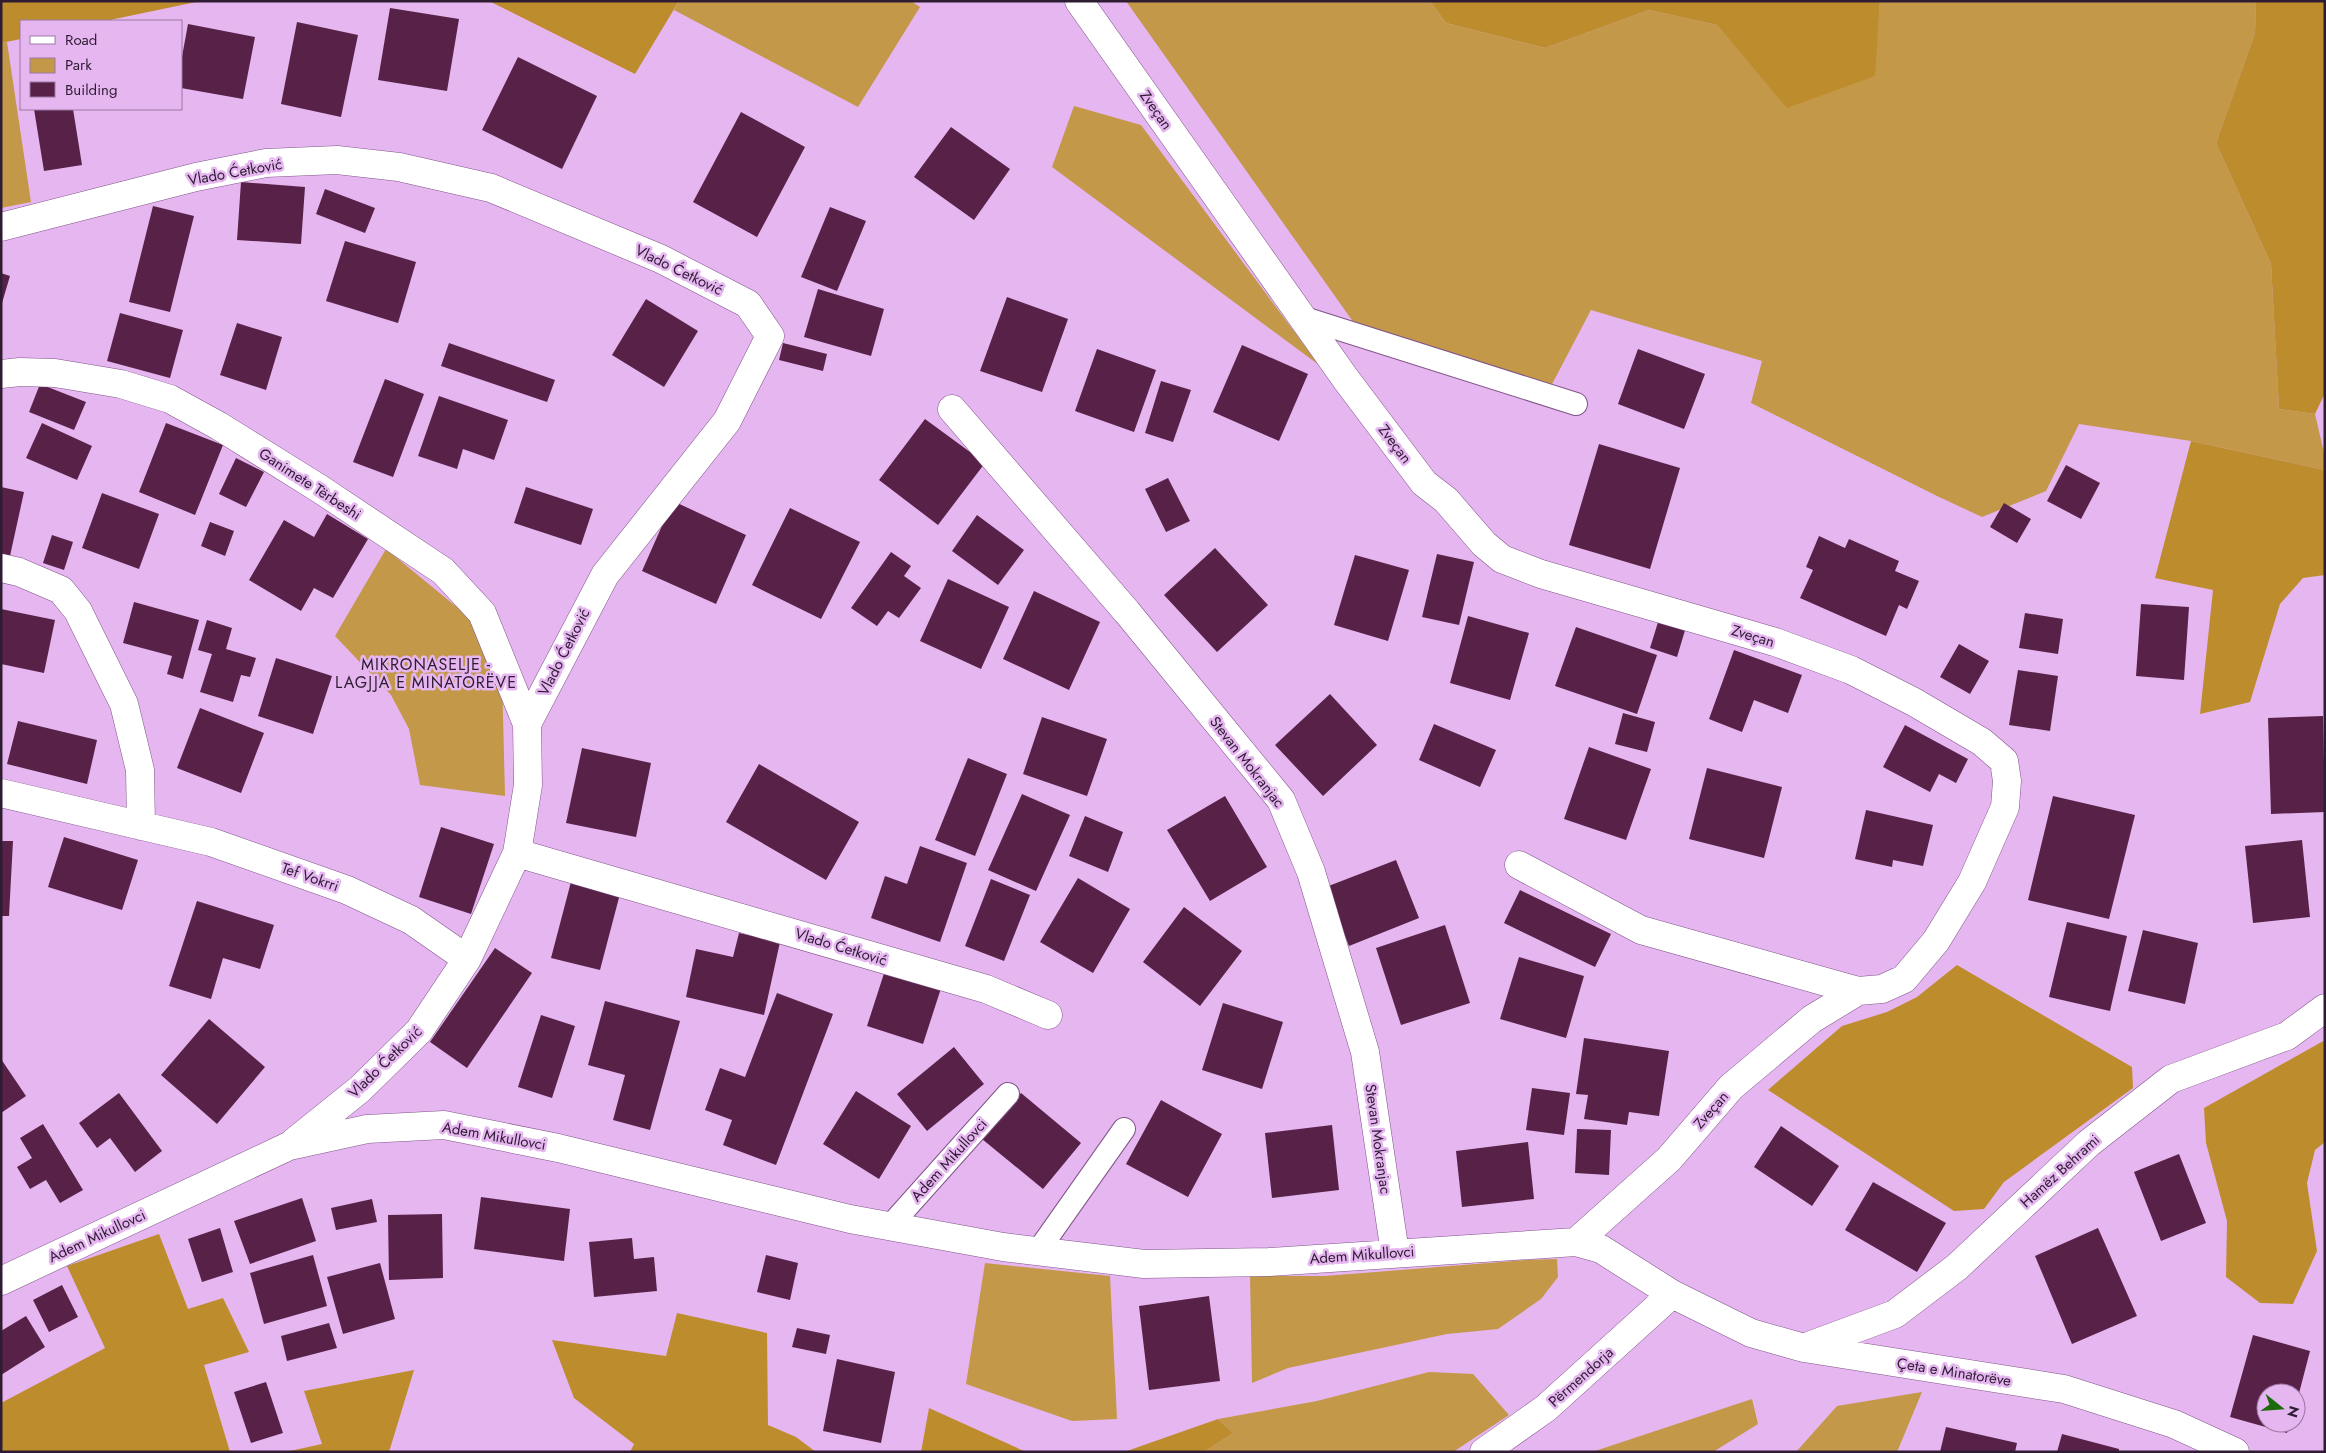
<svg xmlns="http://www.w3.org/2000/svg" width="2326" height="1453" font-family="Jost,sans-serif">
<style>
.green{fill:#c39848}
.forest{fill:#bd8d2d}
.building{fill:#582248}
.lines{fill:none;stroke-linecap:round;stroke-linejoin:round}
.lane-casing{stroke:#805589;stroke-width:24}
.street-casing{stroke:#805589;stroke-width:29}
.lane{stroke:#fff;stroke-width:22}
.street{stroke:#fff;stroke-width:28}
.labels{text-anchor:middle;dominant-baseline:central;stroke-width:5;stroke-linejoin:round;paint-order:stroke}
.street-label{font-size:15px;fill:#2e1c32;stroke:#e6b6f0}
.neighbourhood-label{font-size:16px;letter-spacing:1px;fill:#2e1c32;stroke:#e6b6f0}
</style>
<rect width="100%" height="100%" fill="#e6b6f0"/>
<!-- green -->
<path class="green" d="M679,1H911L920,7L858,107L674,10Z
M1126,1H1430L1446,23L1545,48L1649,10L1717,25L1787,107L1874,76L1880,1H2256L2255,33L2216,143L2271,264L2279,409L2315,414L2325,457V470L2191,441L2079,424L2046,491L1982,517L1937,496L1751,403L1762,361L1591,310L1550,388L1366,340Z
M7,42L31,202L1,208V43Z
M1074,106L1141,125L1319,365L1052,167Z
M386,549L470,618L502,675L505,796L420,785L409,729L391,695L335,636Z
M1557,1259L1558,1277L1541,1299L1498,1329L1447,1334L1288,1368L1252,1383L1250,1276H1325L1526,1260Z
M985,1263L1110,1276L1117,1419L1072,1421L966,1384Z
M1429,1372L1473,1374L1509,1415L1453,1452H1204L1233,1433L1218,1419L1317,1401Z
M1922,1392L1897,1452H1796L1837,1406Z
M1752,1399L1758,1424L1713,1452H1592Z"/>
<!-- forest -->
<path class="forest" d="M1,1H201L105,21H21V39L1,43Z
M489,1H679L635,74Z
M1430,1H1880L1875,76L1787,108L1717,25L1649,10L1545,48L1446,23Z
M2256,1H2325V393L2315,414L2279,409L2271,264L2216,143L2255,33Z
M2191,441L2325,470V575L2303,578L2280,604L2250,702L2200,714L2213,590L2155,578Z
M1957,965L2132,1067L2133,1088L2004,1182L1984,1209L1954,1211L1768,1090L1842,1026L1887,1012L1917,997Z
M2325,1040V1142L2315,1150L2307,1183L2317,1251L2293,1304L2260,1303L2226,1277L2227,1221L2206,1143L2204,1108Z
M159,1234L188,1309L223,1298L249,1352L204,1365L230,1452H1V1403L105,1348L67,1266Z
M677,1313L767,1333L768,1425L796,1437L816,1452H630L634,1444L574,1398L552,1340L666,1356Z
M414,1370L389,1452H285L322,1444L304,1391Z
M929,1408L1026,1452H921Z
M1218,1419L1233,1433L1204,1452H1124Z"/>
<!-- building -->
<path class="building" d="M390,8L459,19L447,91L378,80Z
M297,22L358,35L341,117L281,104Z
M188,24L255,37L243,99L181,88V62Z
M518,57L597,96L562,169L482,130Z
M34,109H73L82,165L44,171Z
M741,112L805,147L757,237L693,202Z
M951,127L1010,169L974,220L914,177Z
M241,182L305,187L301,244L237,240Z
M325,189L375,208L365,233L316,214Z
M153,206L194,216L170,312L129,302Z
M830,207L866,221L837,291L801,277Z
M345,241L416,262L398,323L326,301Z
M1,273L10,276L2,303H1Z
M818,289L884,309L871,356L804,337Z
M1007,297L1068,319L1042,392L980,371Z
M646,299L698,331L664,387L612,355Z
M120,313L183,330L170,378L107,361Z
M237,323L282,337L266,390L220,375Z
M449,343L555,380L547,402L441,366Z
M783,343L827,354L823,371L779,360Z
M1242,345L1308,374L1279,441L1213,412Z
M1097,349L1156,370L1134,432L1075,411Z
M1638,349L1705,374L1684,429L1618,404Z
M385,379L424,394L393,477L353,462Z
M1161,381L1191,390L1173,442L1145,433Z
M40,384L86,402L74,430L29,412Z
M439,396L508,420L494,460L463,449L457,469L418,456Z
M925,419L985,463L938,525L879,480Z
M42,423L92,446L77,480L26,458Z
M166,423L223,445L195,515L139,492Z
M1599,444L1680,468L1650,569L1569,545Z
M236,458L264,472L246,507L219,494Z
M2066,465L2100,483L2081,519L2047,501Z
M1168,478L1190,521L1166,532L1145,489Z
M1,487L24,492L10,556L1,554Z
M526,487L593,509L581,545L514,523Z
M102,493L159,514L139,569L82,548Z
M673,501L746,535L716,604L642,571Z
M2004,503L2031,519L2017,543L1990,527Z
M790,508L860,542L821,619L752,585Z
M327,514L368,539L333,598L314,588L301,611L249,580L284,520L314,537Z
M977,515L1024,550L998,585L952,551Z
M210,522L234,531L225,556L201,546Z
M52,535L73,542L64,570L43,563Z
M1819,536L1845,548L1849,539L1899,561L1895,571L1919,581L1907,609L1899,605L1886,636L1800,598L1813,570L1806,567Z
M1215,548L1268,605L1217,652L1164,595Z
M891,552L911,566L904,576L921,588L899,618L888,611L877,626L851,608Z
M1437,554L1474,562L1459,625L1422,617Z
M1355,555L1409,570L1388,641L1334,625Z
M948,579L1009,607L981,669L920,641Z
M1034,591L1100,622L1069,690L1003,659Z
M134,602L199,620L183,679L167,674L172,656L123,643Z
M2141,604L2189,607L2184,680L2136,676Z
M1,609L55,620L44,673L1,664Z
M2025,613L2063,619L2058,654L2019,648Z
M1468,616L1529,633L1510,700L1450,683Z
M1659,619L1686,627L1677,657L1650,648Z
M207,620L232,628L226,649L256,658L250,677L241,675L233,702L200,692L212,654L198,650Z
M1576,627L1657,655L1637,714L1555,686Z
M1959,644L1989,661L1970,694L1940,677Z
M1734,650L1802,675L1788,713L1754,700L1742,732L1709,719Z
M276,658L332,676L313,734L258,716Z
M2018,670L2058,676L2050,731L2009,725Z
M1330,694L1377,745L1323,796L1275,745Z
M200,708L264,733L241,793L177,768Z
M1623,713L1655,722L1647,752L1615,744Z
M2323,716L2325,812L2271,814L2268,718Z
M1042,717L1107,739L1087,796L1023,774Z
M18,721L97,740L87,784L7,764Z
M1434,724L1496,750L1480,787L1419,760Z
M1905,725L1968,759L1956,783L1939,774L1930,792L1883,767Z
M1589,747L1651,769L1626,840L1564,819Z
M582,748L651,763L636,837L566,823Z
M968,758L1007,774L975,856L935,840Z
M759,764L859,822L826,880L726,822Z
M1707,768L1782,787L1764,858L1689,839Z
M1022,794L1070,815L1036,891L988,870Z
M1225,796L1267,867L1210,901L1167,830Z
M2053,796L2135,815L2109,919L2028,900Z
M1866,810L1933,825L1923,866L1893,860L1892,867L1855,859Z
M1085,816L1123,832L1108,872L1069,856Z
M441,827L494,844L471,914L419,897Z
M64,837L138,860L122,910L48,887Z
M2302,840L2310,917L2253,923L2245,846Z
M1,841H13L9,916H1Z
M920,846L967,863L940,942L871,918L885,876L907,884Z
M1396,860L1419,918L1349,946L1326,887Z
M572,878L621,890L600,970L551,958Z
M1078,878L1130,909L1093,973L1040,942Z
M991,879L1030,895L1004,961L965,946Z
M1520,890L1611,934L1595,967L1504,923Z
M197,901L274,925L260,969L223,958L211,999L169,986Z
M1184,907L1242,951L1200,1006L1143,962Z
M2067,922L2127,936L2110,1011L2049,997Z
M1445,925L1470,1003L1401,1025L1376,948Z
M2143,930L2198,943L2185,1004L2128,991Z
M739,933L780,942L764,1015L686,997L696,949L733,957Z
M495,948L532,973L467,1068L430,1042Z
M1519,957L1584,976L1566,1038L1500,1019Z
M888,961L944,979L923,1044L867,1026Z
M777,993L833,1014L776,1165L723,1145L732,1120L705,1110L720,1068L745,1077Z
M605,1001L680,1021L650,1130L613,1120L625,1075L588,1065Z
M1223,1003L1283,1022L1262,1089L1202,1070Z
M541,1015L575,1026L552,1098L518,1087Z
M209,1019L265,1067L217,1124L161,1075Z
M1584,1038L1669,1051L1659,1116L1629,1112L1627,1125L1584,1119L1588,1095L1576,1094Z
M954,1047L984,1084L927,1131L897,1094Z
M1,1059L26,1096L1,1113Z
M1532,1088L1570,1093L1564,1135L1526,1130Z
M856,1091L911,1126L879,1179L823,1144Z
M119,1093L162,1151L135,1172L110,1138L97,1148L79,1123Z
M1021,1093L1081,1143L1043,1189L982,1139Z
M1161,1100L1222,1134L1188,1197L1126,1164Z
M43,1124L83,1190L60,1203L46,1180L30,1189L17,1167L32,1158L20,1138Z
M1332,1125L1339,1190L1272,1198L1265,1133Z
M1781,1126L1839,1166L1812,1206L1754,1167Z
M1577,1129L1611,1130L1609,1175L1575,1173Z
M1528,1142L1534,1199L1462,1207L1456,1151Z
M2179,1154L2206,1223L2161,1241L2134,1172Z
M1873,1182L1946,1223L1917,1272L1845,1230Z
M481,1197L570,1209L564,1261L474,1249Z
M302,1198L316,1241L250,1264L234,1221Z
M372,1199L377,1222L336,1230L331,1208Z
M442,1214L443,1278L389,1280L388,1215Z
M220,1228L233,1272L202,1282L188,1239Z
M2098,1228L2137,1316L2072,1344L2035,1256Z
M632,1238L634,1259L654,1257L657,1291L594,1297L589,1242Z
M313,1255L327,1306L264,1324L250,1273Z
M766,1255L798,1263L790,1300L757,1292Z
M380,1263L395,1319L343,1334L327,1277Z
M62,1285L78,1317L49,1332L33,1300Z
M1209,1296L1220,1381L1149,1390L1139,1306Z
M26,1316L45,1347L1,1375V1331Z
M329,1323L337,1348L287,1361L281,1336Z
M797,1328L830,1335L826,1354L792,1347Z
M2253,1335L2310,1351L2297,1401L2296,1393H2266V1423H2290L2287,1433L2230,1417Z
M837,1359L895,1372L881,1443L823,1431Z
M266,1382L283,1433L251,1443L234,1392Z
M1946,1427L2017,1443L2015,1452H1940Z
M2062,1434L2119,1449V1452H2057Z"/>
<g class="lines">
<!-- lane casing -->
<g class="lane-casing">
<path id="lane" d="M1301,317L1576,404
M890,1226L1008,1094
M1038,1251L1124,1129"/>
</g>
<!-- street casing -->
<g class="street-casing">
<path id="street" d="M1079,1L1345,378L1424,483L1446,500L1484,544L1502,559L1541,574L1775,642L1851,670L1914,702L1982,742L2004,761L2007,781L2005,807L1972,882L1936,941L1904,979L1882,989L1858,991L1641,930L1519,865
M1,227L196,177L266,163L337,160L399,167L491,188L661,259L748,304L770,336L727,421L605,575L527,724L528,785L517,853L467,959L419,1031L360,1089L294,1142
M1,374L20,372L55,373L121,384L170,399L219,426L320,489L443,571L482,613L527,724
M952,409L1127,612L1281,800L1311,872L1365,1052L1395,1253
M1,568L19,572L61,590L78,611L124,704L140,770L141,826
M1,793L211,842L347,890L411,920L467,959
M517,853L986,989L1048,1015
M1576,1242L1669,1159L1731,1087L1812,1019L1858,991
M1,1281L289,1146L367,1129L444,1125L558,1148L850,1219L1003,1247L1144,1264L1269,1262L1576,1242L1601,1249L1672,1294L1751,1333L1804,1348L2064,1389L2174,1424L2235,1452
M1806,1347L1895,1314L1957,1267L2089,1143L2171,1079L2287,1036L2325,1008
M1484,1452L1546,1408L1672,1294"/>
</g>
<!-- lane -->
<use href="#lane" class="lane"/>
<!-- street -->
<use href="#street" class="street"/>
</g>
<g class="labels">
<!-- street labels -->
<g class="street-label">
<text transform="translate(1156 110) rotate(55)">Zveçan</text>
<text transform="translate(235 172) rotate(-10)">Vlado Ćetković</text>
<text transform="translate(679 270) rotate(26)">Vlado Ćetković</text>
<text transform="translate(1395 444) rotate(53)">Zveçan</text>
<text transform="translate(310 484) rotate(33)">Ganimete Tërbeshi</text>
<text transform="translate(1753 636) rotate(17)">Zveçan</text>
<text transform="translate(564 652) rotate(-63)">Vlado Ćetković</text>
<text transform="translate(1247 762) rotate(52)">Stevan Mokranjac</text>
<text transform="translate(310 877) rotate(19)">Tef Vokrri</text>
<text transform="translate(841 947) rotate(17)">Vlado Ćetković</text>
<text transform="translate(385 1062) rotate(-44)">Vlado Ćetković</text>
<text transform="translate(1711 1110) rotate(-49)">Zveçan</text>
<text transform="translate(494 1136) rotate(10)">Adem Mikullovci</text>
<text transform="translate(1378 1139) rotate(82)">Stevan Mokranjac</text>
<text transform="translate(949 1160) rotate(-48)">Adem Mikullovci</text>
<text transform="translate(2060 1171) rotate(-42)">Hamëz Behrami</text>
<text transform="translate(97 1236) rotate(-25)">Adem Mikullovci</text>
<text transform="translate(1362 1255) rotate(-4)">Adem Mikullovci</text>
<text transform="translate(1954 1372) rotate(9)">Çeta e Minatorëve</text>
<text transform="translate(1581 1377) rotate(-42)">Përmendorja</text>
</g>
<!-- neighbourhood labels -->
<g class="neighbourhood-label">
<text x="426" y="664">MIKRONASELJE -<tspan x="426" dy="18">LAGJJA E MINATORËVE</tspan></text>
</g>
</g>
<!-- border -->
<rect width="2326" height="1453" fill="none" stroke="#2e1c32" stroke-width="5"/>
<!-- legend -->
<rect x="20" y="20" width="162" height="90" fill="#e6b6f0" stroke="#9c78a4"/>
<rect x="30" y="36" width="25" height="8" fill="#ffffff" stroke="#9c78a4"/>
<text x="65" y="45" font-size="15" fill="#2e1c32">Road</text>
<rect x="30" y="58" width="25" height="15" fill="#c39848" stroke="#9c78a4"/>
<text x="65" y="70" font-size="15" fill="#2e1c32">Park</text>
<rect x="30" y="82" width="25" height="15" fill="#582248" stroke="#9c78a4"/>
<text x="65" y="95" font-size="15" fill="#2e1c32">Building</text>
<!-- north arrow -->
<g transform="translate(2281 1408) rotate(107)"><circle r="24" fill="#e6b6f0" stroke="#9c78a4"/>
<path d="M0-4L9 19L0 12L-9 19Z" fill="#1d6a0b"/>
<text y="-8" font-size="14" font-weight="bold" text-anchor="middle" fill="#2e1c32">N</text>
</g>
</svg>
